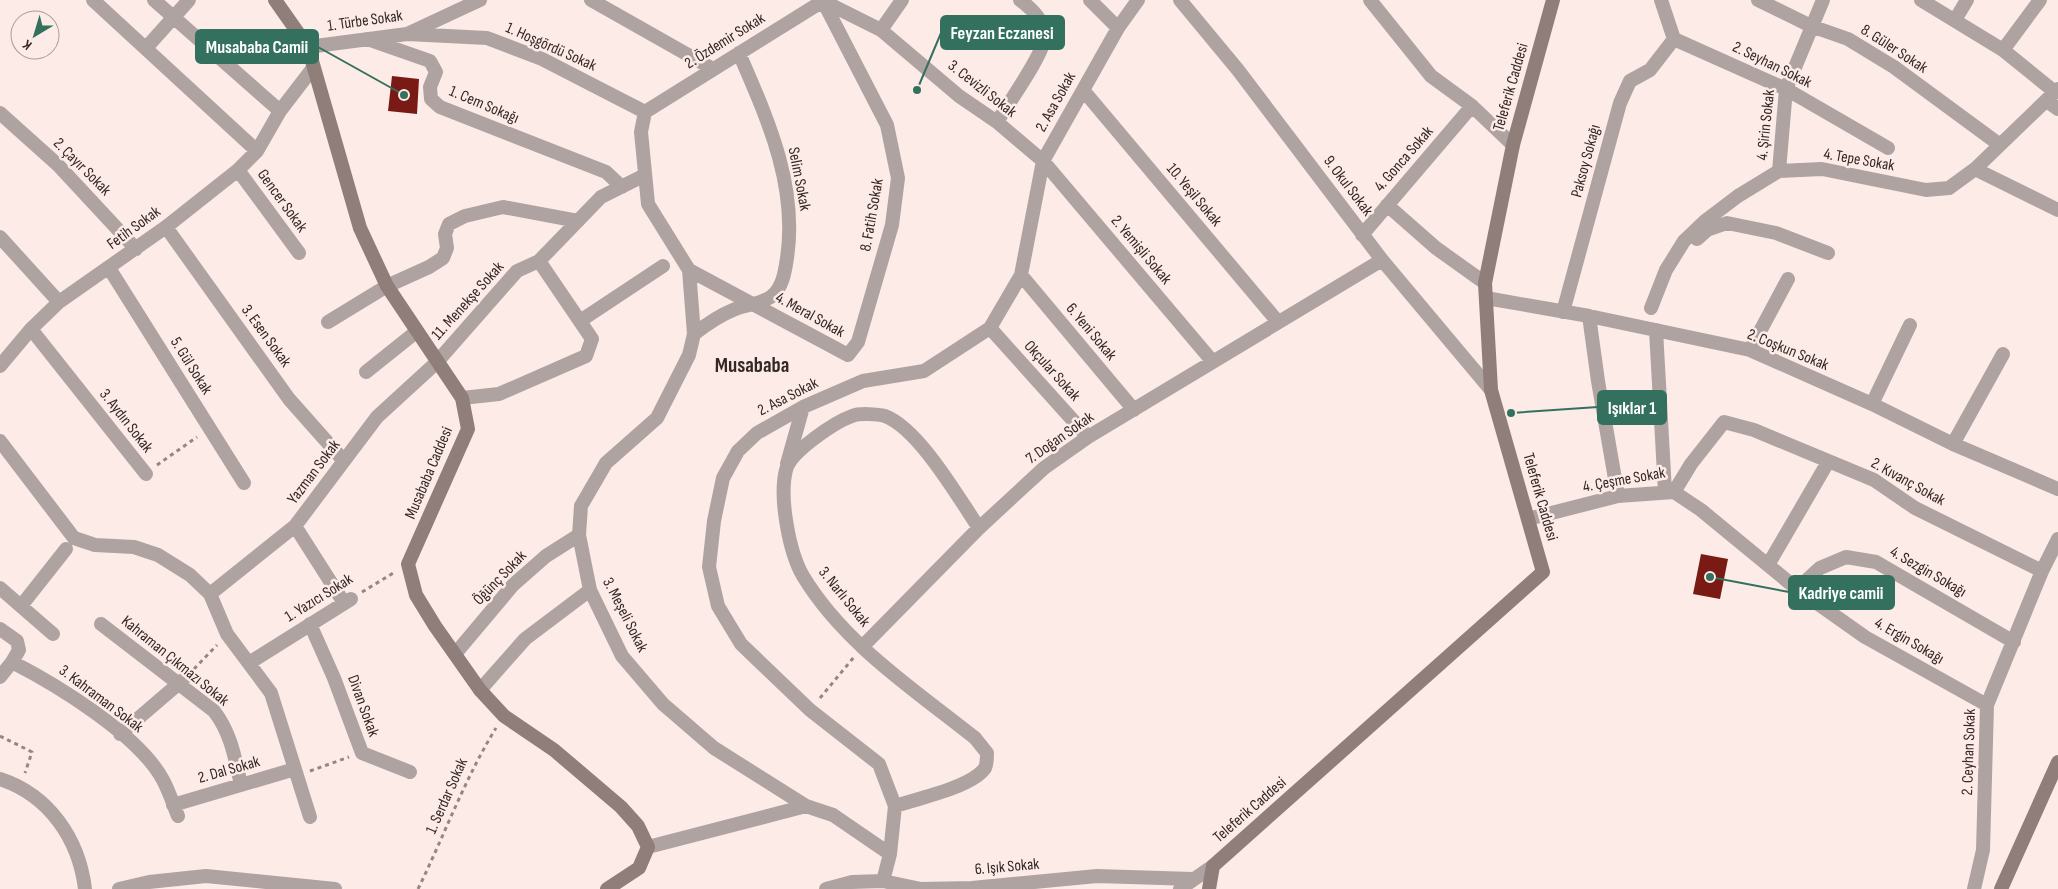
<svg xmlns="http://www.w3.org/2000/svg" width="2058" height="889" font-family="'Sofia Sans Condensed',sans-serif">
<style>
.building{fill:#791b14}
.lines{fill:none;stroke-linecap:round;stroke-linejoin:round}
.path{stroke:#948683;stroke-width:3;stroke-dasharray:4 4;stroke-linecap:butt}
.minor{stroke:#afa3a1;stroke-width:14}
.secondary{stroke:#907e7b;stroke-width:14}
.labels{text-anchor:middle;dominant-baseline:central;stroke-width:5;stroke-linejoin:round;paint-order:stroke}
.street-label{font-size:16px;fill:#332826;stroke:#fdebe8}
.district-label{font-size:21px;font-weight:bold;fill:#332826;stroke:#fdebe8}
.leader{fill:none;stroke:#33705d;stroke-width:2}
.callout-dot{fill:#33705d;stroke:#fdebe8;stroke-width:2}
.callout{fill:#33705d;stroke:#33705d;stroke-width:2}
.callout-label{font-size:18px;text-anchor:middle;font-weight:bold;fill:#fff}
</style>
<rect width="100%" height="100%" fill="#fdebe8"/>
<!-- building -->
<path class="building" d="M392,76L419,79L417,114L388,111Z
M1701,554L1728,559L1720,599L1693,594Z"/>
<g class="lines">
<!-- path -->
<path class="path" d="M157,465L197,437
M362,592L395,572
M194,669L217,645
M820,698L854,657
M0,736L32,752L25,773
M310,771L349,757
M418,889C444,836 465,778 496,728"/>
<!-- minor -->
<path class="minor" d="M93,0L257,151
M154,0L280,111
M591,0L713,69
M1090,0L1118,28
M1180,0L1238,70L1382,260L1491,390
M1370,0L1431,76L1472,106L1513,145
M1661,0L1674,39L1786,89L1888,148
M1758,0L1811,26L1848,39L1894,67L2000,145
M1921,0L2003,50L2055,92
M823,1L881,30L959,96L997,122L1043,161L1213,362
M1955,20L1967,0
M881,30L902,0
M407,34L487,38L542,59L645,112
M367,39L430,61L436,72L430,87L431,99L440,107L606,172L622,187
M308,47L407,34L480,0
M146,48L189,0
M2003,50L2040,0
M1083,90L1278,322
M2047,101L2058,109
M645,112L641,132L648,204L689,270L694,334L689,355L657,418L606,463L581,506L579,535L590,590L622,656L663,704L714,748L806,806
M645,112L823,1L887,125L898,178L892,225L858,342L848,355L689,270
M0,113L58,165L136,249
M997,122C1007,105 1047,50 1045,34C1043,20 1031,8 1020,0
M1975,169L2058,210
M238,170L299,253
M1779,171L1786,89L1823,0
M1387,205L1436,248L1485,283
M166,227L289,399L344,461
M1362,235L1472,106
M0,237L59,302
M1697,239L1707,230L1727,223L1776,233L1828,253
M109,268L244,483
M1021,275L1134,410
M1486,298L1589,316L1750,350L1872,404L1953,444L2058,489
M1651,308L1666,270L1684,241L1705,221L1738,196L1779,171L1822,169L1926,190L1949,188L1975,169L2058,89
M1563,312L1620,103L1630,81L1650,70L1674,39
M1589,316L1598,381L1618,496
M580,321L663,266
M328,322L387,286L429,267L443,258L447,248L445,234L449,224L465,216L503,207L578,221
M990,328L1088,437
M31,329L146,474
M1656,330L1665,492
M694,334C707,324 718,316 733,310C746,304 760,305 772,296C783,287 785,271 787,258C798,185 767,118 739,53
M1750,350L1788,279
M0,366L31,329L59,302L166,227L238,170L257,151L280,111L313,68
M366,372L416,332
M462,398L499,394L586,356L592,339L539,261
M1872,404L1910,325
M0,441L74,538L95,545L134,547L158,555L190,575L210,594L227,634L271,693L310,817
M1953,444L2003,354
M787,464L803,407
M1674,492L1701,510L1797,589L1865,637L1987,705
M1528,519L1618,496L1674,492L1691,464L1724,422L1754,430L1874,480L1915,508L2042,571
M295,526L344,603
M1768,565L1828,462
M0,588L53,634
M1797,589L1820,568L1846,557L1876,562L2014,642
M210,594L295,526L377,417L436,363L517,271L539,261L601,197L645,175
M21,606L66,549
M101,624L214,711C231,733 235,758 241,785
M310,624L334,678L362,753L410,772
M0,629L17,641L19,650L12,662C57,685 139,735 163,780C169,791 173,804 178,816
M862,647L979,528L1044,468L1088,437L1382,260
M455,654L513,585L546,556L579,535
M249,663L351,599
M0,677L12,662
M480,690L525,639L590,590
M120,734L184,679
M0,779C49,795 79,839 85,889
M173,805L295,769
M895,806C917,799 972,787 985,768C987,764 987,757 987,753L975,738C915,690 844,644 803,576C789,552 779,497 786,470C790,452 835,422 852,416C859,413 878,414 885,416C919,429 958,497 979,528
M648,847L806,806L833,815L890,854
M883,881L890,854L895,806L879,764L810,710L741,644L718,606L709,567L714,521L723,478L738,451L757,433L803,407L863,381L924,371L990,328L1021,275L1043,161L1118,28L1138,0
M119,889L149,882L206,876L335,889
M826,889L852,882L883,881L921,889L972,888L1097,876L1193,879
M1180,889L1213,866
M1974,889L1983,850L1987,705L2042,571L2058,539"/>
<!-- secondary -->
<path class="secondary" d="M275,0L308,47L360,228L387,286L462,398L468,429L408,564L416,595L435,626L480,690L504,716L554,750L621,807L638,826L648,847L639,868L607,889
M1209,889L1213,866L1543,572L1491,390L1485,283L1513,145L1553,0
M2001,889L2058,762"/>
</g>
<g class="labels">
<!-- street labels -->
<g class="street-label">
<text transform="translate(365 21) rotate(-8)">1. Türbe Sokak</text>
<text transform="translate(725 41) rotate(-32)">2. Özdemir Sokak</text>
<text transform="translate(551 47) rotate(24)">1. Hoşgördü Sokak</text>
<text transform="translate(1894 49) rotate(33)">8. Güler Sokak</text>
<text transform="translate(1772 65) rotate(26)">2. Seyhan Sokak</text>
<text transform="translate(1511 87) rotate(-74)">Teleferik Caddesi</text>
<text transform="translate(982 89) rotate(38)">3. Cevizli Sokak</text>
<text transform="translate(1056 102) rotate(-61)">2. Asa Sokak</text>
<text transform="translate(484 105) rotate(23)">1. Cem Sokağı</text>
<text transform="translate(1766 125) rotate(-84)">4. Şirin Sokak</text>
<text transform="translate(1404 159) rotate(-49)">4. Gonca Sokak</text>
<text transform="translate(1859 160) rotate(10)">4. Tepe Sokak</text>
<text transform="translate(1586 161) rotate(-75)">Paksoy Sokağı</text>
<text transform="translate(82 167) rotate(45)">2. Çayır Sokak</text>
<text transform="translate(799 179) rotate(79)">Selim Sokak</text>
<text transform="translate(1348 186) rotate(53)">9. Okul Sokak</text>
<text transform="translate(1194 195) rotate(50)">10. Yeşil Sokak</text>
<text transform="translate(282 201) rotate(54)">Gencer Sokak</text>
<text transform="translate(872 215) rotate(-80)">8. Fatih Sokak</text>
<text transform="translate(134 228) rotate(-36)">Fetih Sokak</text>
<text transform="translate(1141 250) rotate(50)">2. Yemişli Sokak</text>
<text transform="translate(468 301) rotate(-48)">11. Menekşe Sokak</text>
<text transform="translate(810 315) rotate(29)">4. Meral Sokak</text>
<text transform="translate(1091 332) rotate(50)">6. Yeni Sokak</text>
<text transform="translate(266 336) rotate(54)">3. Esen Sokak</text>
<text transform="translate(1788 350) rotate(22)">2. Coşkun Sokak</text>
<text transform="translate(191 366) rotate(58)">5. Gül Sokak</text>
<text transform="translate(1052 371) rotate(48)">Okçular Sokak</text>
<text transform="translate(788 397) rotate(-27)">2. Asa Sokak</text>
<text transform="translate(126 421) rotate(52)">3. Aydın Sokak</text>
<text transform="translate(1060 438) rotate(-35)">7. Doğan Sokak</text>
<text transform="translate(314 472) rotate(-53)">Yazman Sokak</text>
<text transform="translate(429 473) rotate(-67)">Musababa Caddesi</text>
<text transform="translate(1624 480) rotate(-10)">4. Çeşme Sokak</text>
<text transform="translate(1908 482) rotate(29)">2. Kıvanç Sokak</text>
<text transform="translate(1540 497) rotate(74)">Teleferik Caddesi</text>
<text transform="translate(1928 572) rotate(30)">4. Sezgin Sokağı</text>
<text transform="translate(500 578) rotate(-46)">Öğünç Sokak</text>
<text transform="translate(844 597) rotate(51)">3. Narlı Sokak</text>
<text transform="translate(319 598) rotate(-32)">1. Yazıcı Sokak</text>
<text transform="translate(625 615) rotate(63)">3. Meşeli Sokak</text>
<text transform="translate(1909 641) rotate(30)">4. Ergin Sokağı</text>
<text transform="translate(175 661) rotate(39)">Kahraman Çıkmazı Sokak</text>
<text transform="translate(101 699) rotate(37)">3. Kahraman Sokak</text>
<text transform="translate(363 706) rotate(70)">Divan Sokak</text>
<text transform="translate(1969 752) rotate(-88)">2. Ceyhan Sokak</text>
<text transform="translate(229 770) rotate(-16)">2. Dal Sokak</text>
<text transform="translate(447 796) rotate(-66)">1. Serdar Sokak</text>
<text transform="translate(1250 810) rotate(-41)">Teleferik Caddesi</text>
<text transform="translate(1007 867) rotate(-5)">6. Işık Sokak</text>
</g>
<!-- district labels -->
<g class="district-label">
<text x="752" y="365">Musababa</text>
</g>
</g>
<!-- callouts -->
<path class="leader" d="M917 90L941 33M404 95L318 47M1511 413L1598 407M1710 577L1789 592"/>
<g class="callout-dot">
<circle cx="917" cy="90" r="5"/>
<circle cx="404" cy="95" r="5"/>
<circle cx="1511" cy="413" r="5"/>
<circle cx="1710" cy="577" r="5"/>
</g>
<g class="callout">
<rect x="941" y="16" width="123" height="33" rx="5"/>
<rect x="196" y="30" width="122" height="33" rx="5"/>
<rect x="1598" y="391" width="68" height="33" rx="5"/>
<rect x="1789" y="576" width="105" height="33" rx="5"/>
</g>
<g class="callout-label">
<text x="1002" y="39">Feyzan Eczanesi</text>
<text x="257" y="53">Musababa Camii</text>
<text x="1632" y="414">Işıklar 1</text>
<text x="1841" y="599">Kadriye camii</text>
</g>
<!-- north arrow -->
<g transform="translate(35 35) rotate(218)"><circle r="24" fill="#fdebe8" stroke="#ac9d9a"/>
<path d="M0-4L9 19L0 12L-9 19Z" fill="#33705d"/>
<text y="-8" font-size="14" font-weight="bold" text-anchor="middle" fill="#332826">K</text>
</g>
</svg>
